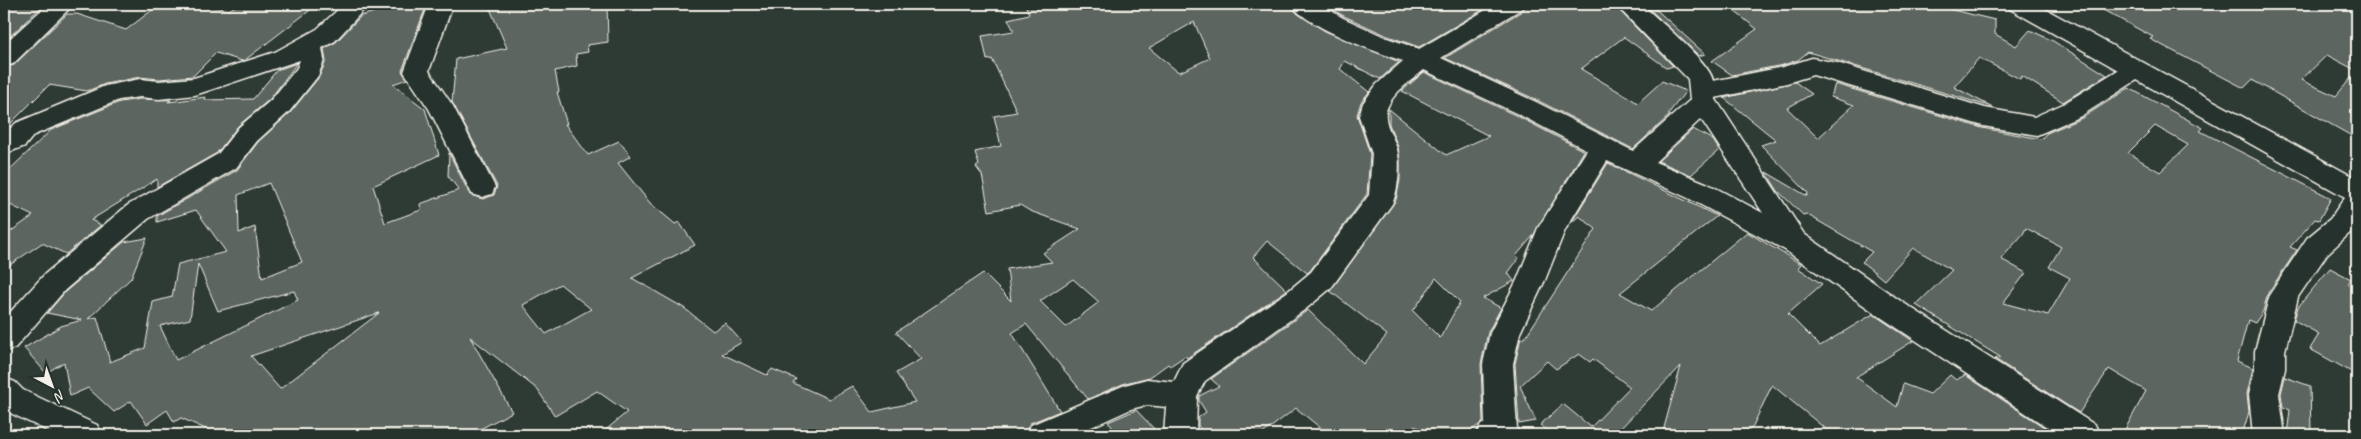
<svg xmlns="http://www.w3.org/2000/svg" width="2361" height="439" font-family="Caveat,sans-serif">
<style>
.building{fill:#5c655e;stroke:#f4f1e8;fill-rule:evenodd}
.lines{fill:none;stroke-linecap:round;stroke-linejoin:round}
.minor-casing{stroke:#f4f1e8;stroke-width:3}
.minor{fill:#26332d;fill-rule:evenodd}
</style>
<rect width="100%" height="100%" fill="#2e3b34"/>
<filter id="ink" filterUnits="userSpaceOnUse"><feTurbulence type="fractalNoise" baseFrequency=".02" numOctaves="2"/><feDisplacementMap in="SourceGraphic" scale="10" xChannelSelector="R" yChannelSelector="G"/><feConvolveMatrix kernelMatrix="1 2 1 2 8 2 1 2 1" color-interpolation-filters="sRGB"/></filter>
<g filter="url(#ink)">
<!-- building -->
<path class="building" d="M4,4H44L4,42Z
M160,4H201L229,10L239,4H318L245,60L242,61L216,53L193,76L159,79L140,77L105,84L87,91L49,85L4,130V68L14,65L67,14H77L126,30Z
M401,4H427L402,71L407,79L393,84L425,109L439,155L373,186L385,223L421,210L420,204L459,190L448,176L449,153L470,195L483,199L494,195L497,186L452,102L456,59L507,48L488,4H561L560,6L607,4L608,42L587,45L588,52L576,54L577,66L555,71L559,92H557L567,124H565L588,155L619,141L631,156L618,163L650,203L675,224L679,222L695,245L632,278L684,308L713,331L725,323L742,342L722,354L767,375L772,369L796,379L793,383L829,399L852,386L872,412L915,402L896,373L921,359L896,332L983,273L1011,301L1007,269L1052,262L1043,253L1080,229L1030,211L1020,205L989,211L982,175L976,167L979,165L975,152L1001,146L994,116L1017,112L992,59L987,60L982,36L1014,31L1008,19L1029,14L1025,4H1289L1298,14L1325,31L1399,62L1380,79L1345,61L1340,69L1369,92L1361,102L1357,115L1370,154L1367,194L1310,271L1307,273L1267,241L1253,257L1287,290L1187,358L1185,356L1170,366L1168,364L1150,377L1125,383L1088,399L1026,324L1012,333L1060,411L1030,423L1024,435H682L666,429L658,435H600L627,412L597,391L555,416L537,389L470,337L512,412L469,435H413L380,432L374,435H219L181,418L174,422L167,410L147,424L131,401L114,412L88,388L70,396L64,362L46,373L24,348L61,326L82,320L47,313L66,291L124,242L147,238L131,278L88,319L97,317L110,362L145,348L153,302L172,297L178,264L226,252L196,210L157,222V216L237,170L258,142L290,113L319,77L326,61L324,49L336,42L361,16ZM1194,22L1210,58L1180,72L1177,71L1149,48ZM269,183L302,262L262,278L255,227L239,233L238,195ZM198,264L218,311L294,291L298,300L176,360L160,326L190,319ZM1073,279L1099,302L1066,327L1040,301ZM560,284L591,309L546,334L523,305ZM379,313L280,389L251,356Z
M1323,4H1493L1419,47L1388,36L1344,16Z
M1527,4H1613L1673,66L1667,68L1624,37L1581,69L1638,103L1662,81L1686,91L1668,114L1670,115L1633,149L1537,100L1445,58L1522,11Z
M1644,4H1650L1705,54L1699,56Z
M1725,4H1927L1995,20V34L2016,46L2030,30L2053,41L2107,75L2063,102L2022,76L2020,79L1979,58L1954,87L1992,107L1808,52L1798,60L1783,65L1732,75L1712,61L1757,29Z
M2092,4H2321L2350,9L2352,18L2357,19V71L2327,55L2301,80L2336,96L2357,71V139L2252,80L2244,88L2150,39L2153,37Z
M297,63L270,99L238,126L217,153L157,187V179L91,220L101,225L66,254L42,243L4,269V236L33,216L4,202V175L51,130L120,102L140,99L171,100L168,102L206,97L205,100L253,99L277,70Z
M1424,72L1517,116L1584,151L1533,236L1516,256L1519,258L1508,273L1514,281L1483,298L1501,308L1488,332L1481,364L1483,422L1465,435H1438L1414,426L1403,435H1329L1296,408L1261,435H1207L1198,426V418L1206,412L1199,401V396L1219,386L1211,379L1308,310L1363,364L1387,335L1330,291L1396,200L1400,180V160L1398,147L1389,124V109L1446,155L1489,136L1402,91ZM1436,278L1460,302L1440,338L1413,311Z
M1795,82L1812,94L1787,108L1818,138L1854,105L1831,97L1835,84L1982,128L2041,139L2047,133L2082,118L2129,88L2203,128L2200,131L2331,198L2319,220L2315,219L2290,247L2297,250L2268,293L2263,311L2255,323L2248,320L2237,361L2253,368L2247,394L2249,412L2242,435H2122L2146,391L2109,369L2079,413L1995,359L2000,357L1916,305L1952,270L1913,248L1884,280L1862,262L1872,252L1806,214L1803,215L1778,191L1766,172L1807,196L1808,193L1761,145L1776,140L1724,98ZM2155,126L2188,145L2160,172L2128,153ZM2026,228L2061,247L2049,267L2070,278L2048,315L2003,303L2026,273L2001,259L2023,234Z
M1693,129L1713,140L1719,150L1691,175L1658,161Z
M1608,163L1717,216L1620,293L1651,311L1747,232L1801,264L1798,268L1822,284L1788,314L1820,346L1873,314L1913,341L1856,377L1897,407L1903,384L1930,394L1950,375L1956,380L1965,375L2056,435H1866L1858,430L1852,435H1833L1772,385L1752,428L1742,435H1662L1681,366L1614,435H1553L1540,425L1563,404L1591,427L1630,387L1593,359L1590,362L1579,354L1556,369L1547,361L1520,386L1536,421L1519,424L1515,364L1521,337L1524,339L1596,229L1579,216L1571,223Z
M2330,268L2351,279L2348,284L2357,289V375L2310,349L2319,334L2294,320L2298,307Z
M2285,377L2310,386L2311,435H2287L2290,410L2283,407L2281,394Z
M1136,410L1160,435H1119L1108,422Z"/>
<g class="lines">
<!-- minor casing -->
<g class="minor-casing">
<path id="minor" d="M48,4H74L13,64L4,66V44Z
M344,4H369L335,41L322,48L324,60L318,76L289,112L257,141L236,168L148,219L65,290L15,348L4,351V319L45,274L128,205L218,154L239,127L271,100L297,68L300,60L195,95L159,99L140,97L119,100L34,135L25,146L4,154V134L16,123L105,86L140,79L159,81L194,78L275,52L317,29Z
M429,4H453L429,71L453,106L495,187L492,194L482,197L472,194L429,109L404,72Z
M1291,4H1320L1343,18L1387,38L1419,49L1496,4H1525L1521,9L1441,58L1536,102L1633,151L1690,100L1688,79L1615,4H1641C1656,18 1711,63 1713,81L1783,67L1812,58L1837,63L1985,108L2034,117L2063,104L2118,70L2010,9L2006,4H2036L2357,179V222L2350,233L2327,254L2298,297L2285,351V369L2279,394L2285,435H2253L2249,394L2255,369V351L2270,294L2307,238L2330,219L2345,197L2137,80L2081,116L2037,135L1983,126L1813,75L1787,83L1715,98L1804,234L1902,302L2095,425L2100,435H2059L1882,318L1785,250L1688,198L1607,161L1565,230L1545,280L1520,333L1513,364L1517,430L1514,435H1476L1481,425L1485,423L1483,364L1490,333L1517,280L1538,228L1587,150L1518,114L1424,70C1412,80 1394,92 1388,106C1380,122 1396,138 1398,154C1400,168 1398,192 1392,204L1331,288L1307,308L1205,381L1197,396L1196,435H1164L1166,407L1147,405L1131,409L1074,435H1026L1031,425L1125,385L1147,379L1174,382L1183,363L1287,292L1311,272L1369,195L1372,154L1359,116L1363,103L1377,84L1403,61C1376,52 1306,27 1291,4ZM1701,119L1763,213L1708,184L1655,162Z
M4,378L15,382L23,390L97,425L102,435H56L4,410Z"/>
</g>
<!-- minor -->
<use href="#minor" class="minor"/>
</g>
</g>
<!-- margin -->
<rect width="2361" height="439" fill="none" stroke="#26332d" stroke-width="20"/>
<rect x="10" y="10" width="2341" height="419" fill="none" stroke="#f4f1e8" stroke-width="2" filter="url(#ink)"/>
<!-- north arrow -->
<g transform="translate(52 386) rotate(139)" stroke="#26332d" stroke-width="4" paint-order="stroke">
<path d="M0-4L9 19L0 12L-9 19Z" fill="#f4f1e8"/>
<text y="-8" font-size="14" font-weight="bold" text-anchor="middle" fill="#f4f1e8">N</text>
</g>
</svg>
